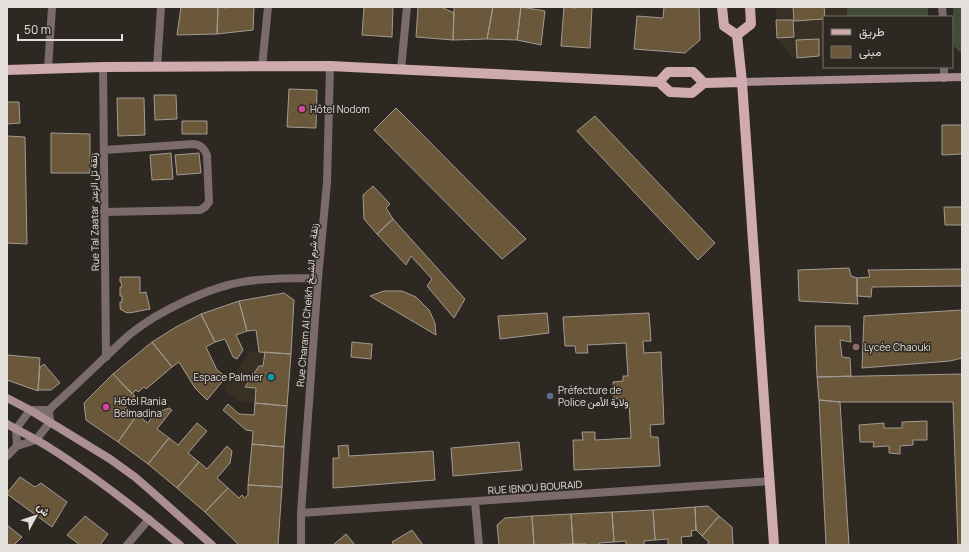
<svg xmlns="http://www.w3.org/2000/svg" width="969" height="552" font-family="Manrope,Vazirmatn,sans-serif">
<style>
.built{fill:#393024}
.green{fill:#434c38}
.building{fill:#6b583b;stroke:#a19b93}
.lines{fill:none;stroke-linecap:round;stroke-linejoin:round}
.street{stroke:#7c6b6c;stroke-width:8}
.secondary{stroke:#ab8f92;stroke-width:8}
.primary{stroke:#cfabaf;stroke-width:10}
.hotel-dot{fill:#d1479c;stroke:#2e2822;stroke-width:1.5}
.education-dot{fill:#8d6e63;stroke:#2e2822;stroke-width:1.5}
.culture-dot{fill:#0f9aa8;stroke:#2e2822;stroke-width:1.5}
.service-dot{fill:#5c6f8a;stroke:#2e2822;stroke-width:1.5}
.labels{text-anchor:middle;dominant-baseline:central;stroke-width:3;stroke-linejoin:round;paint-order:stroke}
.poi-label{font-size:10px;fill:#e3dfdb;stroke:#2e2822;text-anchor:start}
.street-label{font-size:10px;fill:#e3dfdb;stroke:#2e2822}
</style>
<rect width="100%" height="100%" fill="#2e2822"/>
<!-- built -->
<path class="built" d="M775,7H847V17H824V56L794,58L791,57L778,40Z
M250,351L291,354L255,403L241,402L224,390Z"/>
<!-- green -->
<path class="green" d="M847,7H928V17H847Z
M953,7H962V54L954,46Z"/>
<!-- building -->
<path class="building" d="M181,7H218L217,34L177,35Z
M218,7L227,8V7H254L253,30L217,34Z
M364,7H393L392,37L362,35Z
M418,7H441L454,13L453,40L416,37Z
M454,7H493L487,39L453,40Z
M493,7H521L517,40L487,39Z
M521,7L545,11L541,45L517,40Z
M564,7L577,8V7H592L590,48L561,46Z
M664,7H699L700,40L685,53L634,49L637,16L663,18Z
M793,7H824L825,17H824V19L794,21Z
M776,20H793L794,37L777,38Z
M819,39V56L797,58L796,40Z
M289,89L317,90L316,128L287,127Z
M154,95H176L177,119L155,120Z
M117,98H144L145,135L118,136Z
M7,102H19L20,123L7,124Z
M396,108L526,239L502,259L374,130Z
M595,116L715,243L698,260L577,131Z
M182,121H207V134H182Z
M942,125H962V154L942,155Z
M51,133L90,134V173H51Z
M7,136L25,137L27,244L7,243Z
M171,153L173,179L152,180L150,155Z
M199,153L201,173L177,175L175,155Z
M373,186L390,204L386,208L393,219L377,234L364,219L363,195Z
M944,207H962V225H945Z
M393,219L465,299L454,318L427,286L432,279L411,256L406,265L377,234Z
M849,268L851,276L857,278V296L858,304L799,301L798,270Z
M962,269V286L872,287L871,297L857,296V278L870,277L868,270Z
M120,277H140V293L146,292L150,309L129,313L128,312L127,313L120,309L121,307H120V302H122V296H120V287H122L121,282H120Z
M384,291H402L416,297L429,310L435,323L436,335L370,296Z
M284,293L294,300L291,354L259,352L256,330L247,331L239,301Z
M239,301L247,331L236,335L243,350L237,359L233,357L225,339L215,342L201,314Z
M962,310V358L950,361L862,368L864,316Z
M547,313L549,333L500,339L498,316Z
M649,313L651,341H643L644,353L661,352L664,424L650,425L651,437H658L660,466L574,470L573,440H583L582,432H595V440L631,438L629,403H625L624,398L614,399L613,382L623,381V376H628L626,343L587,345L588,353H576L575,346H565L563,317Z
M201,314L215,342L206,347L217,370L226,377L207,400L195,388L179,362L172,367L152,342L176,327Z
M815,326H850L851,342L840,340L842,357L850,358L851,376L817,377Z
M152,342L172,367L146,389L144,387L138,392L136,390L132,394L113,374Z
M352,342L372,344L371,359L351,357Z
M265,352L291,354L287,406L255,403L256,388L245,387L259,366H263Z
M7,355L40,358L38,391L7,380Z
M44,364L60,383L51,390H38L40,367Z
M113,374L135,396L124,406L137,415L118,442L86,420L84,403Z
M962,374V545H958L953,402H840L819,400L817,377Z
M819,400L840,402L849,545H826Z
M255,403L287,406L284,447L252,444L253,431L246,430L223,410L228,404L239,414L254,415Z
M169,408L172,410L157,429L169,438L148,464L118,442L137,415L148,423L154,414Z
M927,421V440H913V445L900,446V454L889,453V446L873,447L874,442H860L859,425L884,423V428H902V422Z
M197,423L207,431L188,453L199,462L177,488L148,464L169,438L178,445Z
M519,442L522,470L453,476L451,448Z
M252,444L284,447L282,487L248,485Z
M348,445L349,456L433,451L435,480L333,488V458H339L338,446Z
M227,446L232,451L230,463L217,478L228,488L205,512L177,488L199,462L207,469Z
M20,477L35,487L41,483L67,502L52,527L7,494V493Z
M248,485L282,487L278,545H239L205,512L228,488L239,498L242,495L245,498L248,495Z
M708,506L719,516L702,536L696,530L695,507Z
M695,507L696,530L691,531L692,536L681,537L682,545H668V539L655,540L653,510Z
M653,510L655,540L644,541V545H626V541L614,542L612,512Z
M612,512L614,542L599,543V545H586V544H573L571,514Z
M571,514L573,544L534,545L532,516Z
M85,516L108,534L100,545H80L67,535Z
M532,516L534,545H499L497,525L505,518Z
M719,516L732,527L733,545H707L709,542L702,536Z
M7,525L22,537L14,545H7Z
M412,530L423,545H394L392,542Z
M346,534L355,545H333Z"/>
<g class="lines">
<!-- street -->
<path class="street" d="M942,7L943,17
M103,67L106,357
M157,67L161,7
M262,67L268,7
M944,67V78
M48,69L52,7
M401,69L407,7
M104,150L194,144C201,145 204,148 207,155L209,202L205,207L200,210L104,212
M17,446L16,429L30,410H49C67,393 85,377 102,360C111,352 120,343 129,335C158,311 211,286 248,281C271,278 294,278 318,278
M7,456L17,446L36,440L50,422L49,410
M475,502L479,545
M301,513L770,481
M127,545L149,519
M301,545V513L318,278L327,183L330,66"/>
<!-- secondary -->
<path class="secondary" d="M742,82L962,77
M7,398L30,410L110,459L135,477L150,490L212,545
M7,424C21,432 36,439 50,448C96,477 138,510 180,545"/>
<!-- primary -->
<path class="primary" d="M722,7L724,26L737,35
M737,35L742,82L774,545
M737,35L751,24L750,7
M7,70L103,67L330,66L659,82L670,92L692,93L704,83L742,82
M659,82L668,72H693L704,83"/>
</g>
<!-- markers -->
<g class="hotel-dot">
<circle cx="302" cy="109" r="4"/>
<circle cx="106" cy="407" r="4"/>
</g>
<circle class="education-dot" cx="856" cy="347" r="4"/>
<circle class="culture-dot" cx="271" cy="377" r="4"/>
<circle class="service-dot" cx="550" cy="396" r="4"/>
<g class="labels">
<!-- poi labels -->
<g class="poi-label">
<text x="310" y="109">Hôtel Nodom</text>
<text x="864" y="347">Lycée Chaouki</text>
<text x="263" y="377" text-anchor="end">Espace Palmier</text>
<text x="558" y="390">Préfecture de<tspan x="558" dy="12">Police ولاية الأمن</tspan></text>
<text x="114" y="401">Hôtel Rania<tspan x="114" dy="12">Belmadina</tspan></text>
</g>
<!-- street labels -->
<g class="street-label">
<text transform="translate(94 212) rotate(-91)">Rue Tal Zaatar زنقة تل الزعتر</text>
<text transform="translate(307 305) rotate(-85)">Rue Charam Al Cheikh زنقة شرم الشيخ</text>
<text transform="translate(535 487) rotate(-4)">RUE IBNOU BOURAID</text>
</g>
</g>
<!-- border -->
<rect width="969" height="552" fill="none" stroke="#e3dfdb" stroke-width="16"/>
<!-- legend -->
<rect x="823" y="16" width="130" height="52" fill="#2e2822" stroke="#76716c"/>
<rect x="831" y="29" width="20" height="6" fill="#cfabaf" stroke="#76716c"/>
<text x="859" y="36" font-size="12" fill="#e3dfdb">طريق</text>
<rect x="831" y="46" width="20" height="12" fill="#6b583b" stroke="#76716c"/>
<text x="859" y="56" font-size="12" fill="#e3dfdb">مبنى</text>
<!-- north arrow -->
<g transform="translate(36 516) rotate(50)" stroke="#2e2822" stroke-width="3" paint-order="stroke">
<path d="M0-3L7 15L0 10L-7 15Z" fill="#e3dfdb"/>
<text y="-6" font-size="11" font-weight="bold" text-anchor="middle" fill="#e3dfdb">ش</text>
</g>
<!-- scale -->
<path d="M18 34v6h104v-6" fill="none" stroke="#e3dfdb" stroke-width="2"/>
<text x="24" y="34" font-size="12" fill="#e3dfdb" stroke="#2e2822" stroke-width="3" paint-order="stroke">50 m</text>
</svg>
